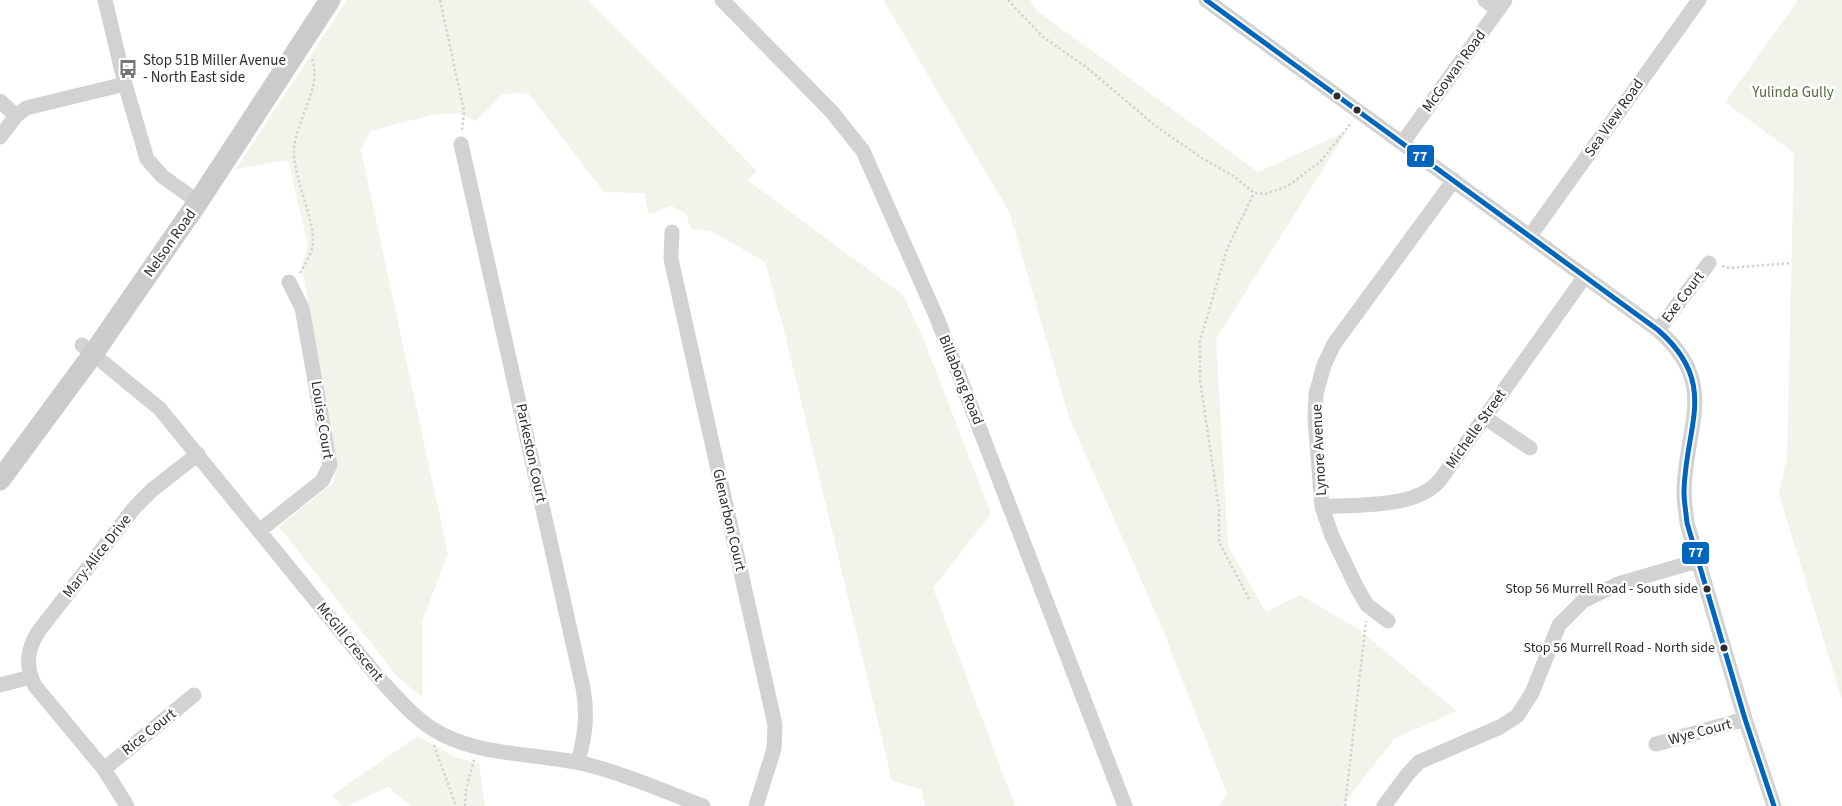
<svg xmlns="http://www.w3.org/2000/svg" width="1842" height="806" font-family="'Source Sans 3',sans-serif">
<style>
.green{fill:#f1f4eb}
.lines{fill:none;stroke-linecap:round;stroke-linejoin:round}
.path{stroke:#d2d2d2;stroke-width:2.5;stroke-dasharray:2.5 2.5;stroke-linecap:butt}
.street{stroke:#d2d2d2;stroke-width:15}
.secondary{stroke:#cbcbcb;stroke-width:21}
.bus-1-casing{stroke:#fff;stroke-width:9}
.bus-1{stroke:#0065bd;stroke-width:5}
.bus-dot{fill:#2d2d2d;stroke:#fff;stroke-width:2}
.labels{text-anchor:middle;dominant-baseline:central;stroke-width:5;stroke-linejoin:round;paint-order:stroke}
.bus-label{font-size:14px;fill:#2d2d2d;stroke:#fff;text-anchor:end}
.poi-label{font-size:15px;fill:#2d2d2d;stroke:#fff;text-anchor:start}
.street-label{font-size:15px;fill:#2d2d2d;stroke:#fff}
.park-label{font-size:15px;fill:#57693a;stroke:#fff}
.line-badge{stroke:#fff;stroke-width:2}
.badge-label{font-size:14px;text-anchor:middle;font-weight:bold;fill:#fff}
</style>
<rect width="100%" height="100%" fill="#fff"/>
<!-- green -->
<path class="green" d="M347,0H588L757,171L747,180L903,295L924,340L991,514L933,588L1015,806H925L921,789L892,781L784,330L765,262L711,231L691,229L686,214L672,206L649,214L644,193L604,192L528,93L503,94L476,121L459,113L432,115L370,131L361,150L448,554L422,621V698L397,676L279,527L334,482L336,467L302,265L308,246L288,160L236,169Z
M883,0H1030L1036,10L1258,172L1347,131L1216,339L1228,546L1266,612L1300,595L1357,628L1457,711L1395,738L1342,806H1219L1227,794L1161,625L1069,417L1009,211Z
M1798,0H1842V700L1779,494L1787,456L1794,153L1725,102Z
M418,736L455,757L479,764L485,806H411L388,787L347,806H343L332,795Z"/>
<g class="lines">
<!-- path -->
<path class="path" d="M440,0L464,111L462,131
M1008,0L1042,36L1086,67L1157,127L1202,158L1235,177L1254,193L1265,194L1288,186L1320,162L1352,122
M1722,266L1730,268L1791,263
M300,273C305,264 313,252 313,242C313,215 294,179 294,152C294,121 323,89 312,59
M1249,599L1219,542V509L1200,380V341L1227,249L1254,193
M434,745L456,806
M465,806L466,789L474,760
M1345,806L1366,621"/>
<!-- street -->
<path class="street" d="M105,0L125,84L147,159L162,176L198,202
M722,0L832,112L863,151L937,318L1125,806
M1206,0L1658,330C1720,384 1685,426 1684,492C1684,502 1686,512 1687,523L1745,719L1774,806
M1485,0L1498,10
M0,101L16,116
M0,137L16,116L26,108L125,84
M1403,142L1505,0
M461,144L583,688C588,715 585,736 578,762
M672,232L671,259L775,725L774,749L756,806
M1530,236L1699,0
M1658,330L1709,263
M82,345L160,409L377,676C394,694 410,714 431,728C477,758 538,752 589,765C628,775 666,792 703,806
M1484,417L1530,448
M1322,507C1358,504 1416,509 1440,480L1585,276
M259,531L322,481L330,465L302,308L289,282
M1388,621L1367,605L1356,586L1332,536L1322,507L1315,418L1316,394L1324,365L1334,344L1454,180
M0,685L31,677
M1656,744L1745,719
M104,769L194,695
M127,806L104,769L35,686C25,666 27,650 38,632L135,507L152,490L198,454
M1384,806L1407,775L1419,762L1500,727L1517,716L1532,693L1559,625L1583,601L1618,584L1697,561"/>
<!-- secondary -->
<path class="secondary" d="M0,480L93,354L198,202L330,0"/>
<!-- bus-1 casing -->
<g class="bus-1-casing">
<path id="bus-1" d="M1206,0L1658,330C1720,384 1685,426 1684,492C1684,502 1686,512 1687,523L1745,719L1774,806"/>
</g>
<!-- bus-1 -->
<use href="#bus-1" class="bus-1"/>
</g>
<!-- icons -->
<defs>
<g id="bus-bare" transform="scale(1.5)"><path d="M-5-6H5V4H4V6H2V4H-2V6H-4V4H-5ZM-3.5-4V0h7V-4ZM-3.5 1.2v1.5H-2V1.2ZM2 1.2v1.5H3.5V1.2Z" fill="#767676" stroke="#fff" stroke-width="2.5" paint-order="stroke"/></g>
</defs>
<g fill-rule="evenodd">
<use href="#bus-bare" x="128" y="69"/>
</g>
<!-- markers -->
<g class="bus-dot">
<circle cx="1337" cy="96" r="4.5"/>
<circle cx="1357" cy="110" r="4.5"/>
<circle cx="1707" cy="589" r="4.5"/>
<circle cx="1724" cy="648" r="4.5"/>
</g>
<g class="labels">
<!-- bus labels -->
<g class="bus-label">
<text x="1698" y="589">Stop 56 Murrell Road - South side</text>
<text x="1715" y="648">Stop 56 Murrell Road - North side</text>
</g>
<!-- poi labels -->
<g class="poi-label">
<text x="143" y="60">Stop 51B Miller Avenue<tspan x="143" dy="17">- North East side</tspan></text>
</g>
<!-- street labels -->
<g class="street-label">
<text transform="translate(1454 71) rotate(-54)">McGowan Road</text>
<text transform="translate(1614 118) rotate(-55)">Sea View Road</text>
<text transform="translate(170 243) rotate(-55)">Nelson Road</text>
<text transform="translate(1683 297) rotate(-53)">Exe Court</text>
<text transform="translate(961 380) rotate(68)">Billabong Road</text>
<text transform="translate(322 420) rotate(81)">Louise Court</text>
<text transform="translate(1476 429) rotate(-55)">Michelle Street</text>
<text transform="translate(1319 450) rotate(-93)">Lynore Avenue</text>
<text transform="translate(531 453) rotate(78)">Parkeston Court</text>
<text transform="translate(729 520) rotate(77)">Glenarbon Court</text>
<text transform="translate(97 556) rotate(-52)">Mary-Alice Drive</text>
<text transform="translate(350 642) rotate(51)">McGill Crescent</text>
<text transform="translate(149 732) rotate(-39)">Rice Court</text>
<text transform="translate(1700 732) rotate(-15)">Wye Court</text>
</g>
<!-- park labels -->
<g class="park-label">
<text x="1793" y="92">Yulinda Gully</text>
</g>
</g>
<g class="line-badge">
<rect x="1406" y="144" width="29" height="24" rx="5" fill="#0065bd"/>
<rect x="1681" y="541" width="29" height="24" rx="5" fill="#0065bd"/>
</g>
<g class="badge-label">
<text x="1420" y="161">77</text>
<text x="1696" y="557">77</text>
</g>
</svg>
